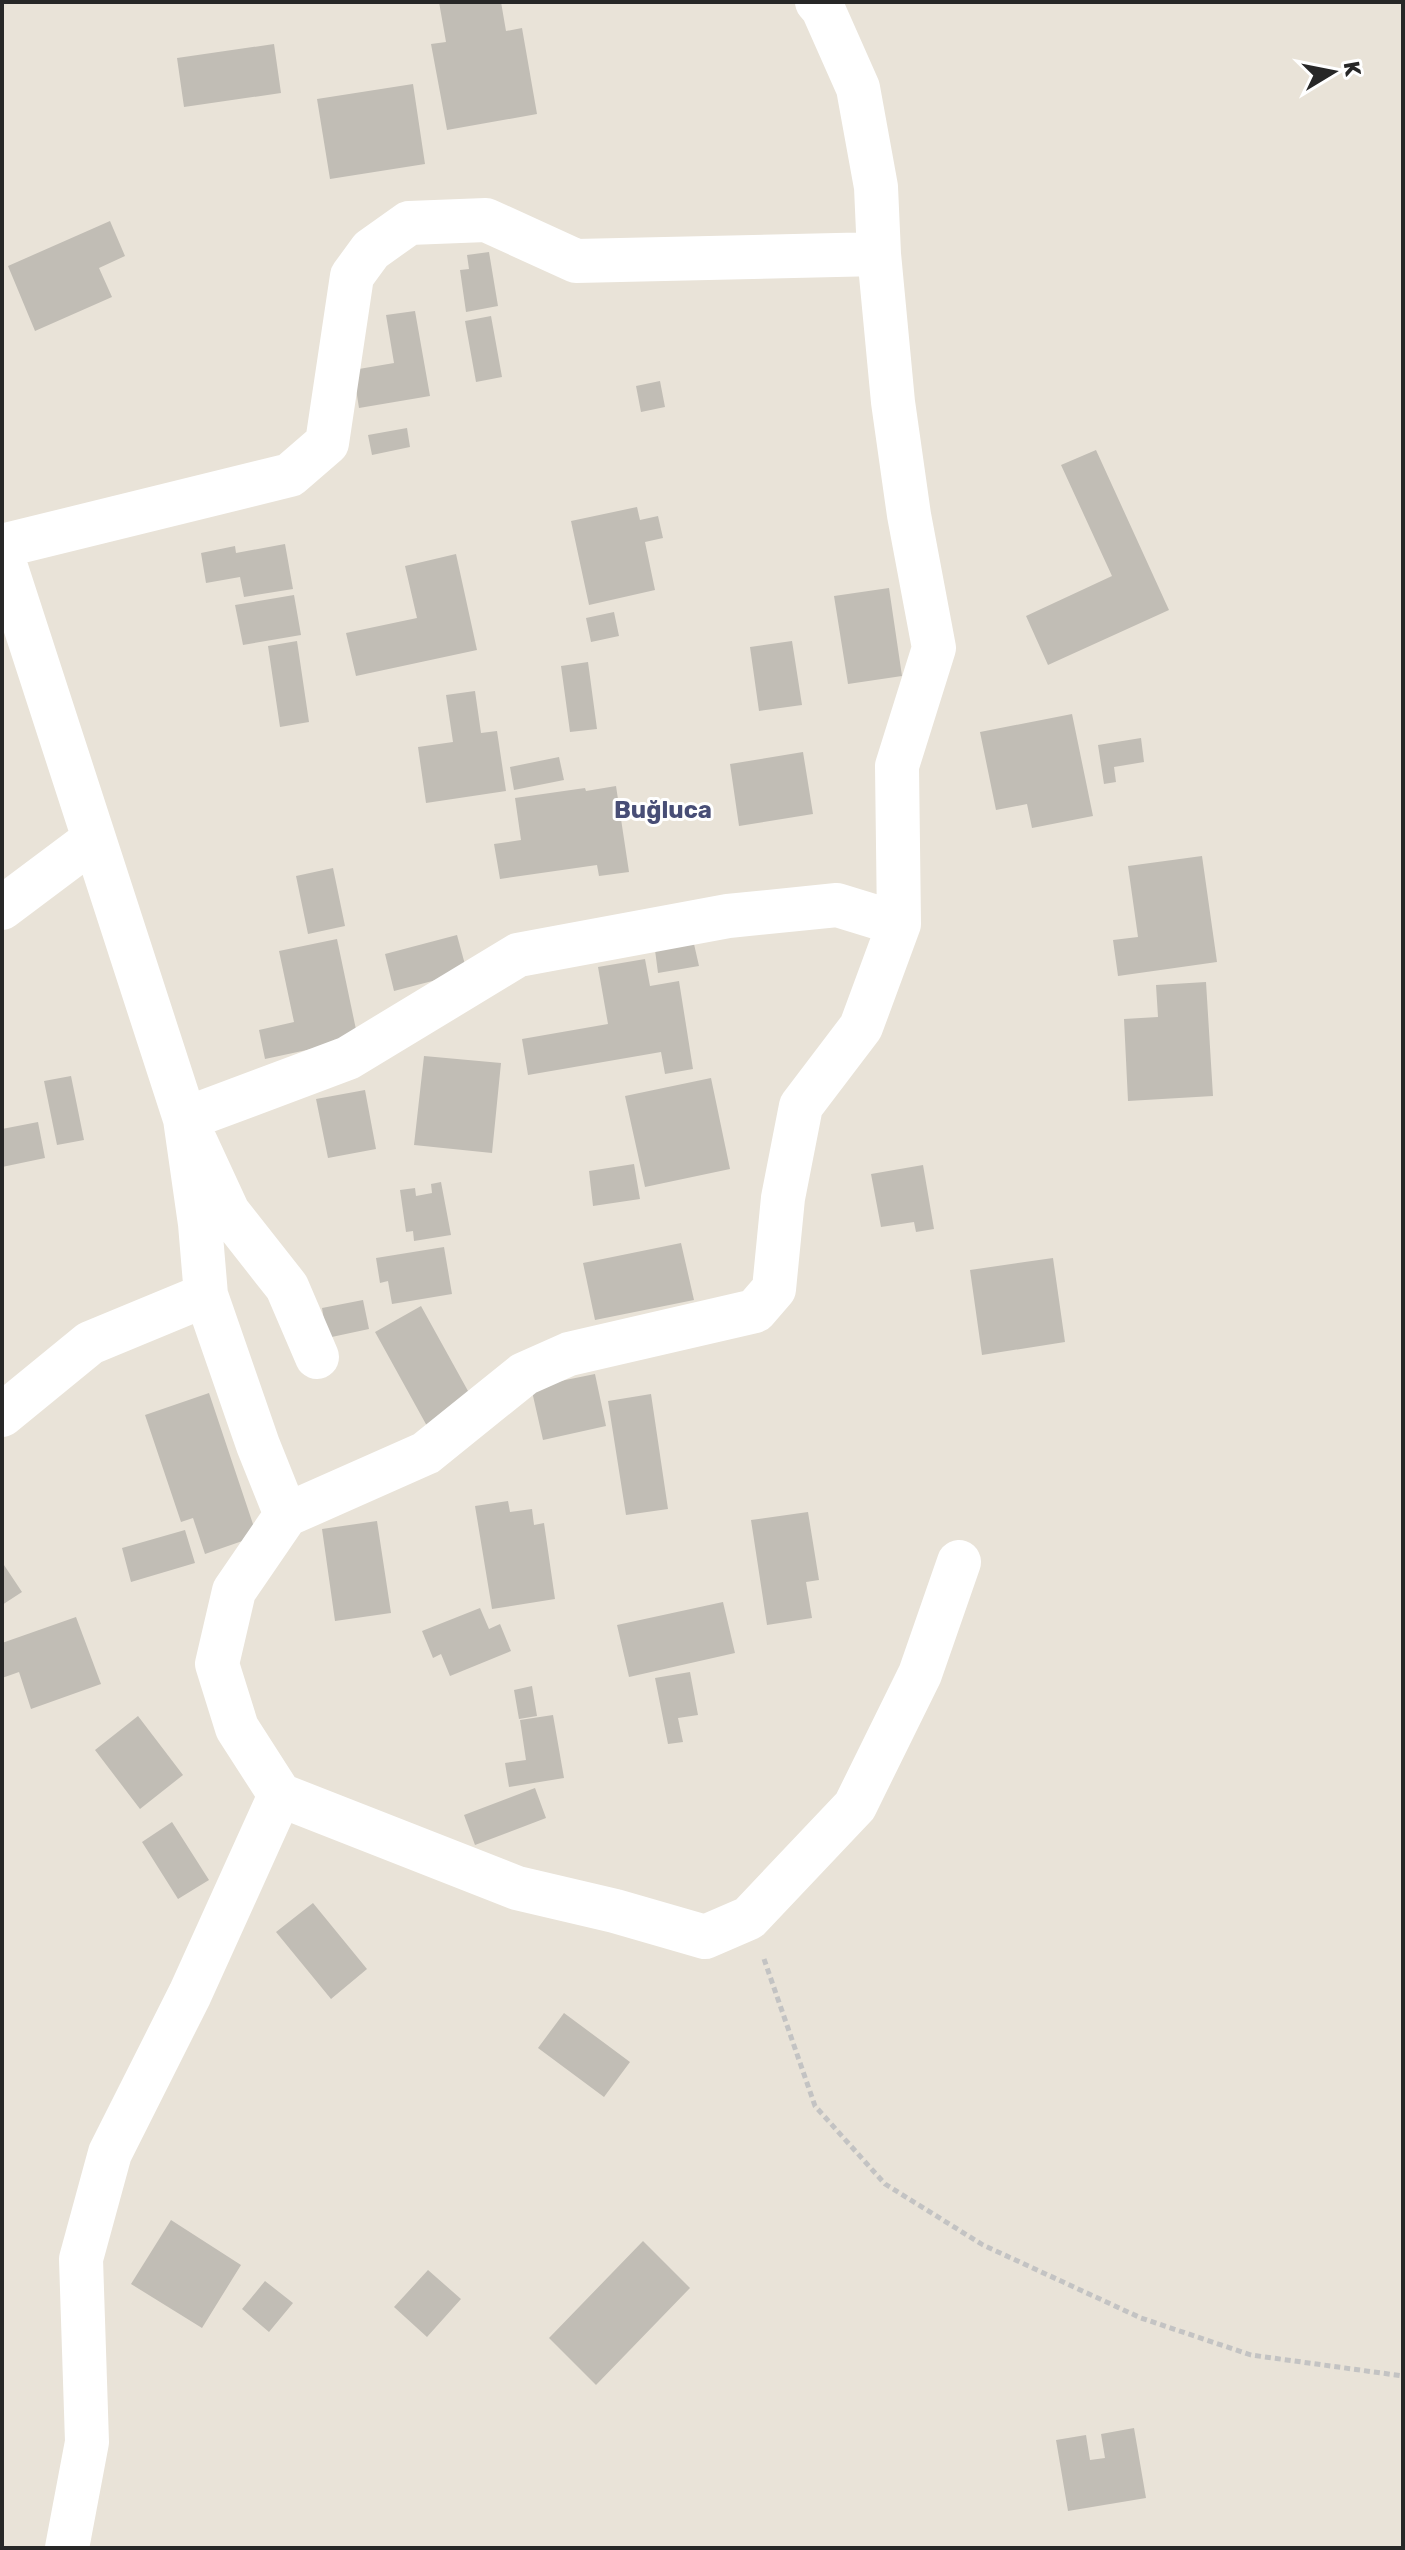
<svg xmlns="http://www.w3.org/2000/svg" width="1405" height="2550" font-family="Rubik,sans-serif">
<style>
.building{fill:#c1bdb5}
.lines{fill:none;stroke-linecap:round;stroke-linejoin:round}
.path{stroke:#c3c3c3;stroke-width:5;stroke-dasharray:6 4;stroke-linecap:butt}
.minor{stroke:#fff;stroke-width:44}
.labels{text-anchor:middle;dominant-baseline:central;stroke-width:6;stroke-linejoin:round;paint-order:stroke}
.quarter-label{font-size:24px;font-weight:bold;fill:#484e76;stroke:#fff}
</style>
<rect width="100%" height="100%" fill="#e9e3d8"/>
<!-- building -->
<path class="building" d="M439,2H501L506,31L522,28L537,114L447,130L431,44L446,42Z
M274,44L281,93L184,107L177,58Z
M413,84L425,164L330,179L317,99Z
M110,221L125,256L99,268L112,297L35,331L8,266Z
M489,252L498,306L466,312L460,270L469,269L467,255Z
M415,311L430,396L359,408L353,370L394,363L386,315Z
M491,316L502,377L476,382L465,321Z
M660,381L665,407L641,412L636,386Z
M407,428L410,447L372,455L368,435Z
M1096,450L1169,610L1048,665L1026,616L1112,576L1061,465Z
M637,507L640,520L658,516L663,538L645,542L655,590L589,605L571,521Z
M285,544L293,589L244,597L240,577L206,583L201,553L235,546L236,553Z
M456,554L477,650L356,676L346,633L417,618L405,566Z
M889,588L902,676L848,684L834,596Z
M294,595L301,635L243,645L235,605Z
M614,612L619,636L591,642L586,618Z
M297,641L309,722L280,727L268,646Z
M792,641L802,705L759,711L750,647Z
M588,662L597,729L570,732L561,666Z
M475,691L481,733L497,731L506,791L426,803L418,747L453,742L446,695Z
M1072,714L1093,816L1032,828L1027,804L996,810L980,732Z
M1141,738L1144,762L1114,767L1116,782L1104,784L1098,745Z
M803,752L813,814L739,826L730,764Z
M559,757L564,780L514,790L510,767Z
M616,786L629,872L599,876L597,865L500,879L494,844L521,840L515,798L585,788L586,791Z
M1202,856L1217,962L1118,976L1113,940L1138,937L1128,866Z
M333,868L345,926L308,934L296,876Z
M457,935L467,972L394,991L385,954Z
M337,939L358,1039L265,1059L259,1030L294,1022L279,951Z
M694,944L699,966L658,973L655,950Z
M645,959L650,986L679,981L693,1069L665,1074L661,1052L528,1075L522,1039L608,1024L598,967Z
M1206,982L1213,1096L1128,1101L1124,1019L1158,1017L1156,985Z
M424,1056L501,1063L492,1153L414,1145Z
M71,1076L84,1140L57,1145L44,1081Z
M711,1078L730,1169L645,1187L625,1096Z
M365,1090L376,1149L328,1158L316,1099Z
M38,1122L45,1158L2,1167V1129Z
M634,1164L640,1199L593,1206L589,1171Z
M923,1165L934,1229L916,1232L914,1222L881,1227L871,1174Z
M441,1182L451,1235L414,1241L413,1231L406,1232L400,1190L415,1188L416,1196L432,1193L431,1184Z
M681,1243L694,1300L595,1320L583,1263Z
M444,1247L452,1294L392,1304L388,1281L380,1283L376,1258Z
M1053,1258L1065,1342L982,1355L970,1270Z
M363,1300L369,1329L327,1338L322,1308Z
M421,1306L473,1400L427,1426L375,1332Z
M595,1374L606,1426L543,1440L531,1387Z
M209,1393L257,1536L205,1554L193,1518L181,1522L145,1415Z
M651,1394L668,1509L626,1515L608,1401Z
M508,1501L510,1512L532,1509L534,1525L544,1523L555,1599L492,1609L475,1506Z
M808,1512L819,1580L806,1582L812,1618L767,1625L751,1520Z
M377,1521L391,1613L335,1621L322,1529Z
M185,1530L195,1563L131,1582L122,1548Z
M2,1562L22,1592L2,1605Z
M723,1602L735,1653L629,1677L617,1625Z
M480,1608L489,1629L500,1624L511,1651L450,1676L441,1654L433,1658L422,1631Z
M76,1617L101,1684L31,1709L19,1672L2,1678V1643Z
M690,1672L698,1715L678,1718L683,1742L668,1744L655,1678Z
M532,1686L537,1716L519,1719L514,1690Z
M553,1715L564,1778L509,1787L505,1763L526,1760L520,1720Z
M138,1716L183,1775L140,1809L95,1750Z
M535,1788L546,1818L475,1845L464,1815Z
M172,1822L209,1880L178,1899L142,1842Z
M313,1903L367,1969L331,1999L276,1932Z
M564,2013L630,2062L604,2097L538,2048Z
M171,2220L241,2265L202,2328L131,2284Z
M643,2241L690,2288L596,2385L549,2338Z
M428,2270L461,2299L427,2337L394,2307Z
M265,2281L293,2303L269,2332L242,2309Z
M1134,2428L1146,2498L1068,2511L1056,2440L1086,2435L1090,2460L1105,2458L1101,2434Z"/>
<g class="lines">
<!-- path -->
<path class="path" d="M764,1959L815,2106L885,2184L983,2245L1141,2318L1251,2355L1403,2376"/>
<!-- minor -->
<path class="minor" d="M2,546L290,475L327,443L352,276L371,250L409,223L486,220L576,261L879,254
M2,555L185,1119L200,1224L206,1295L258,1445L286,1515
M2,908L94,839
M317,1357L287,1287L228,1212L185,1119L348,1058L518,955L728,916L837,905L899,924
M2,1415L90,1343L206,1295
M280,1795L237,1728L217,1664L234,1591L286,1515L426,1453L524,1374L569,1354L755,1311L774,1289L783,1198L801,1106L861,1027L899,924L897,766L934,648L909,515L893,402L879,254L876,187L858,88L823,9L817,2
M67,2548L87,2442L81,2259L110,2153L190,1994L280,1795L517,1888L615,1911L705,1937L749,1918L855,1806L920,1674L959,1562"/>
</g>
<g class="labels">
<!-- quarter labels -->
<g class="quarter-label">
<text x="663" y="810">Buğluca</text>
</g>
</g>
<!-- border -->
<rect width="1405" height="2550" fill="none" stroke="#272727" stroke-width="8"/>
<!-- north arrow -->
<g transform="translate(1333 72) rotate(80)" stroke="#ffffff" stroke-width="6" paint-order="stroke">
<path d="M0-6L14 30L0 20L-14 30Z" fill="#272727"/>
<text y="-12" font-size="22" font-weight="bold" text-anchor="middle" fill="#272727">K</text>
</g>
</svg>
